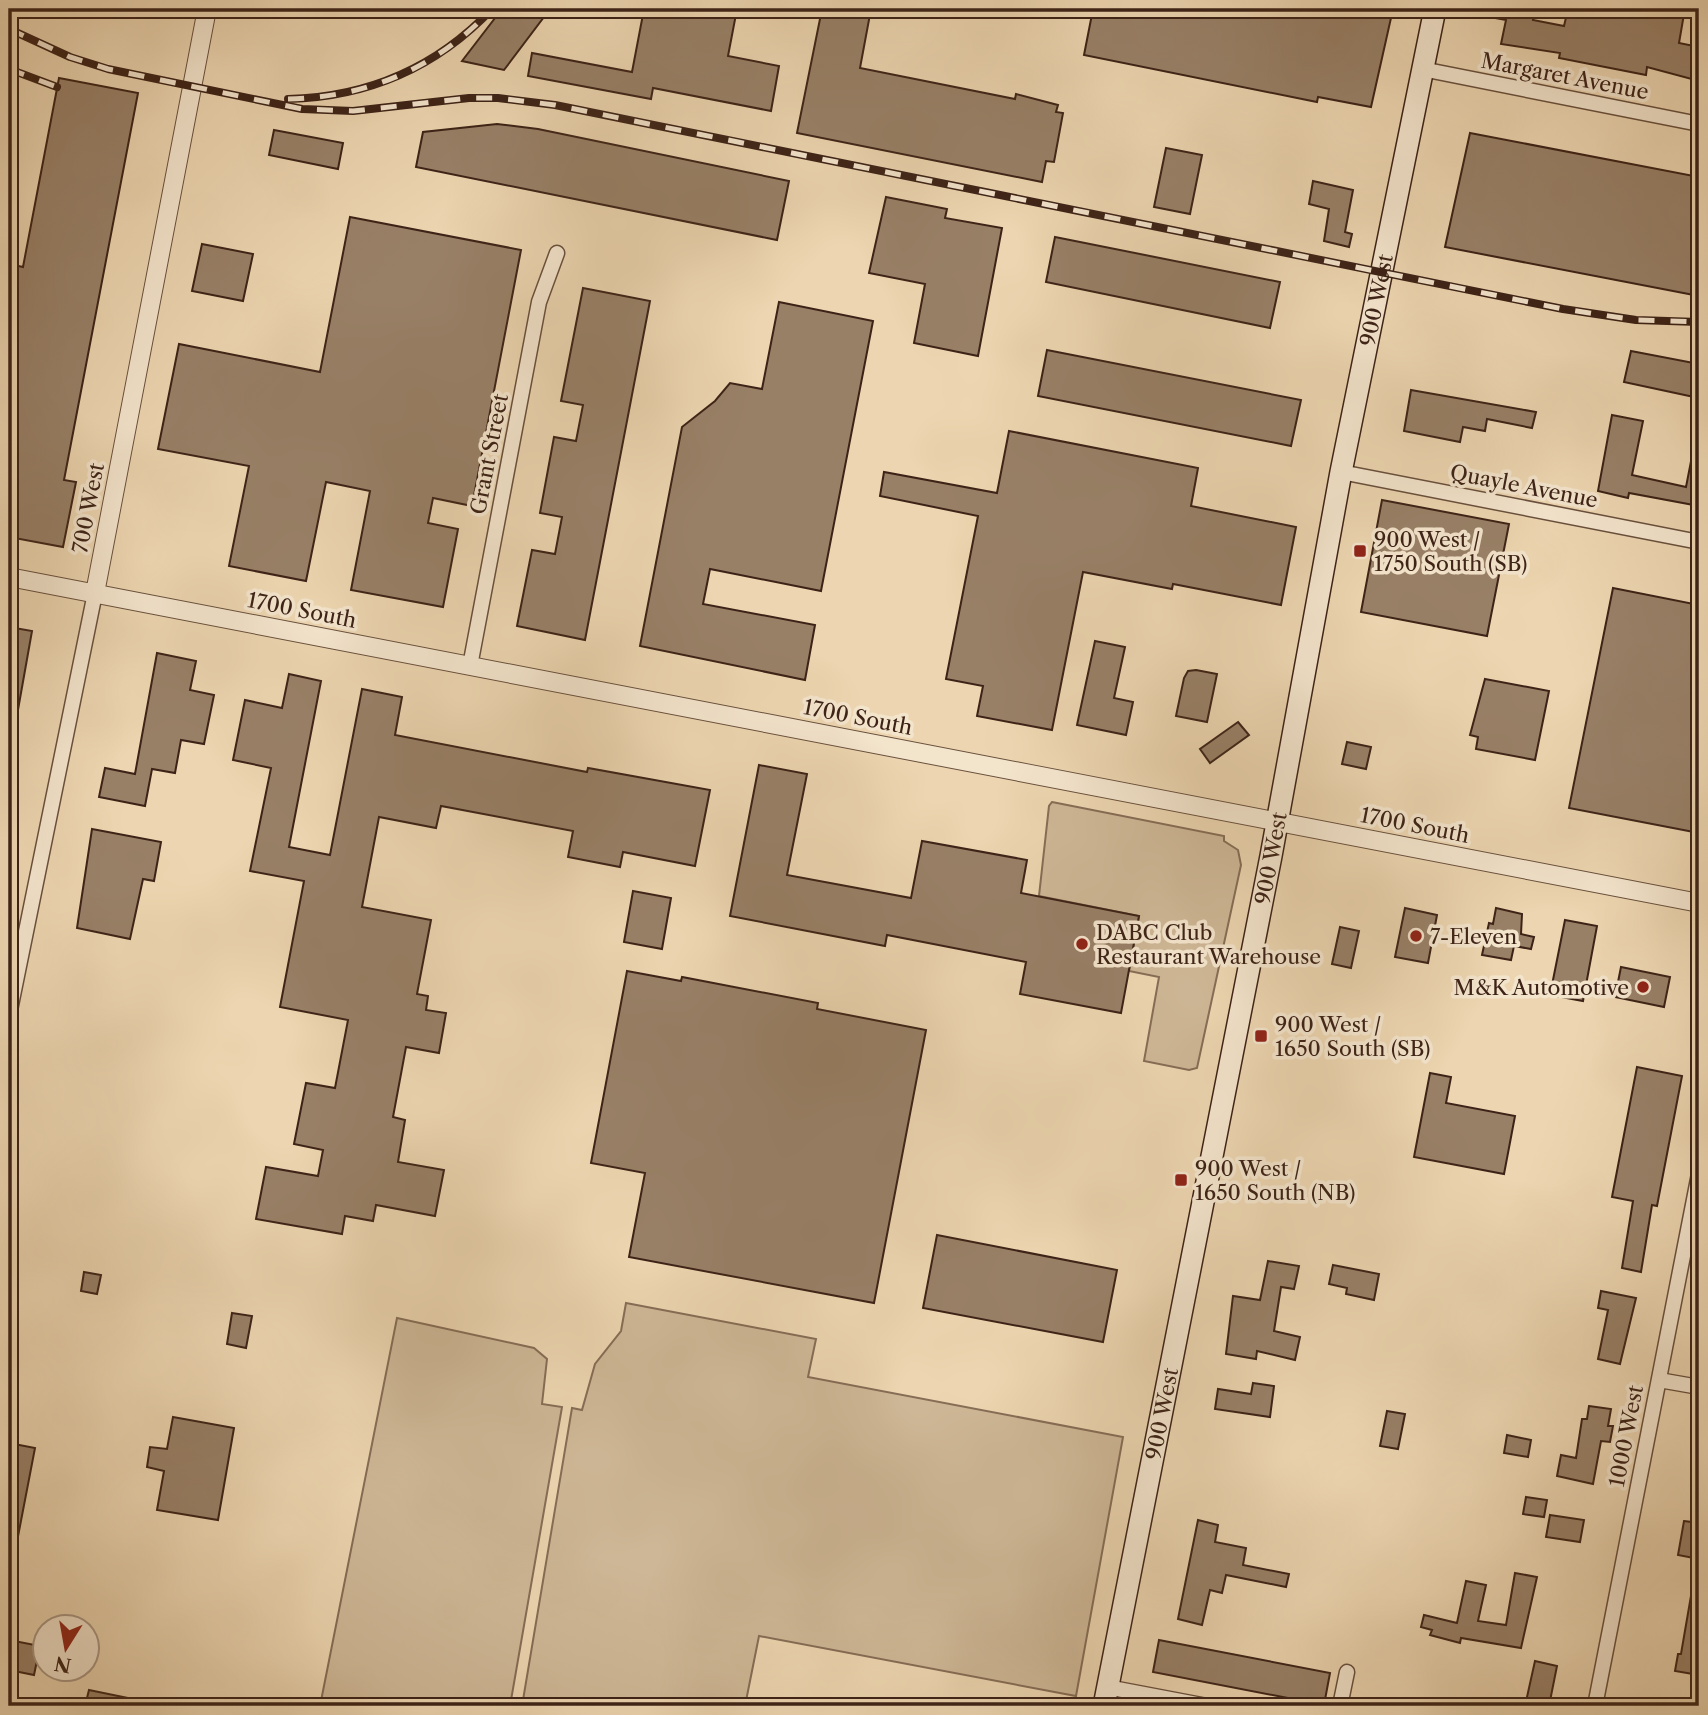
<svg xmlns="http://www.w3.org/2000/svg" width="1708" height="1715" font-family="'Libre Caslon Text',serif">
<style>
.green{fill:#ceb796;stroke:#866d56;stroke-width:2}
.building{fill:#988067;stroke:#3d2317;stroke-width:2}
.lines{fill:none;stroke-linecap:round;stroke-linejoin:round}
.minor-casing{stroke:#69503d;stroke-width:17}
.tertiary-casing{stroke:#69503d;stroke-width:20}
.secondary-casing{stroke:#3d2317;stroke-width:24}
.minor{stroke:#f3e4cc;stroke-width:14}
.tertiary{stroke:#f3e4cc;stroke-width:18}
.secondary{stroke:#f3e4cc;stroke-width:21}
.rail-casing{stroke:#3d2317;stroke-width:8}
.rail{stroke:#f3e4cc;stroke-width:5;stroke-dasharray:16;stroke-linecap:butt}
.poi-dot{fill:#8f2418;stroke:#f3e4cc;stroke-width:2.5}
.labels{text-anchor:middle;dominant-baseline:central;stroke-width:7;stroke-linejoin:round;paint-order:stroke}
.street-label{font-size:21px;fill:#3d2317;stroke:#f3e4cc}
.poi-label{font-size:21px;fill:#3d2317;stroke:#f3e4cc;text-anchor:start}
</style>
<rect width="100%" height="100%" fill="#ecd5b0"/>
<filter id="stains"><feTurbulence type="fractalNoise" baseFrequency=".00286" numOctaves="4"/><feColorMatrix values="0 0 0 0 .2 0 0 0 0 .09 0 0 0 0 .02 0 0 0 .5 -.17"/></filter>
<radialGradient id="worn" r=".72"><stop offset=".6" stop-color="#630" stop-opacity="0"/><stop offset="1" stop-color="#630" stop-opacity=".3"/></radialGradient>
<!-- green -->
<path class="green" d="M1052,802L1224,836V841L1238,850L1241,865L1197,1068L1189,1070L1144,1061L1159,977L1129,971L1139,916L1039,896L1049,806Z
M626,1303L816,1339L808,1377L1123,1437L1076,1696L759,1636L745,1706H522L572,1408L582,1410L595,1364L621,1331Z
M397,1318L534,1348L547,1359L542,1404L562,1407L510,1706H320Z"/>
<!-- building -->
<path class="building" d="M502,9H550L504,70L462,61Z
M644,9H737L728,56L779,66L771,111L653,88L651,99L528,76L532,53L632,72Z
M822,9H871L860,68L1015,99L1016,94L1058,105L1056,112L1063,113L1054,162L1046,161L1042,182L797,133Z
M1093,9H1393L1371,107L1318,97L1317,102L1084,55Z
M1480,9H1535L1533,20L1564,26L1568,9H1595L1620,14L1621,9L1661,13V10L1684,14L1679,43L1699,47V81L1647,67L1646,75L1559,58L1560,53L1501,44L1506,20L1479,15Z
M59,78L138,93L64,480L76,482L63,547L9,537V264L23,267Z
M497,124L538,129L789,181L777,240L416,167L423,132Z
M274,130L343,143L338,169L269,155Z
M1470,133L1699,177V296L1445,247Z
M1166,148L1202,155L1190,214L1154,207Z
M1313,181L1353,190L1345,232L1352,234L1349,247L1324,241L1329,209L1309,204Z
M886,197L947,209L945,218L1002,228L978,356L914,343L925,284L869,273Z
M350,217L521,250L472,506L433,498L428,523L458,529L443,607L351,590L370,491L326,482L306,581L229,566L249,466L158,449L179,344L320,372Z
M1055,237L1280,282L1270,328L1046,282Z
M202,244L253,254L243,301L192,291Z
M583,288L650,301L585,640L517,626L532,550L555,554L562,517L540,513L554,437L576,441L583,405L561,401Z
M779,302L873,321L821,591L710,569L703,604L815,625L805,680L640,646L682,427L715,401L730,383L762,389Z
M1047,350L1301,400L1291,446L1038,396Z
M1631,351L1699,364L1694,397L1624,382Z
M1411,390L1536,412L1532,428L1487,419L1485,431L1463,427L1460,442L1404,431Z
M1612,415L1643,421L1632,475L1686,487L1693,451H1699V506L1629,493L1628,498L1598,491Z
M1009,431L1198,468L1191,506L1296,527L1281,605L1173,584L1172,589L1083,572L1052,730L977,716L983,686L946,679L978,516L880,496L884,472L997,493Z
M1382,500L1509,524L1487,636L1361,612Z
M1613,588L1699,605V833L1569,808Z
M9,627L32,631L16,721L9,720Z
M1095,641L1125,647L1114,698L1133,702L1126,735L1077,725Z
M157,653L196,661L190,690L214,695L204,744L181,740L175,773L152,769L145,806L99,797L105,768L135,774Z
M1196,670L1217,674L1207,722L1176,716L1184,678L1188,671Z
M289,674L321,681L289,847L330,855L362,689L402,697L395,735L587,772L588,768L710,790L695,866L623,852L620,867L568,857L573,831L441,806L436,828L379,817L362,907L431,920L417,994L428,996L426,1010L446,1013L439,1053L406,1047L393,1117L405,1120L398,1162L444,1170L435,1216L376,1205L373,1221L345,1216L342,1234L256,1219L266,1167L318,1176L323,1150L294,1144L306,1083L335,1088L348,1020L280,1007L304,881L250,871L271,768L233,760L245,700L282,708Z
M1485,679L1549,691L1535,760L1476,749L1478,737L1470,735Z
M1238,722L1249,735L1210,763L1200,749Z
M1347,742L1371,747L1366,769L1342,764Z
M759,765L807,774L787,875L911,898L922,841L1027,860L1021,893L1139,916L1121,1013L1020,994L1026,962L887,935L885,946L730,916Z
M92,829L161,842L154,881L143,879L130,939L77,928Z
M633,891L671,898L662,949L624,942Z
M1405,908L1437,915L1428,963L1395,957Z
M1496,908L1522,914L1521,934L1534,937L1531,949L1514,946L1511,960L1482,955L1489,923L1493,924Z
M1565,920L1597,926L1583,1001L1550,995Z
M1340,927L1359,931L1351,968L1332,964Z
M1621,967L1670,977L1664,1007L1615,997Z
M627,971L681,981L682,977L818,1003L817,1009L926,1030L874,1303L629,1257L645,1173L591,1163Z
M1637,1067L1682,1076L1657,1206L1652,1205L1641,1272L1622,1268L1633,1201L1612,1197Z
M1430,1073L1451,1077L1446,1103L1515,1116L1504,1174L1414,1157Z
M937,1235L1117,1270L1103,1342L923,1308Z
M1268,1261L1299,1266L1294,1289L1281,1287L1274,1331L1300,1337L1295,1360L1257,1351L1256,1359L1226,1354L1233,1296L1260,1300Z
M1333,1265L1379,1274L1374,1300L1346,1294L1347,1288L1329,1284Z
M84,1272L101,1275L97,1294L81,1291Z
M1601,1291L1636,1298L1620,1364L1598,1359L1608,1310L1598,1308Z
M232,1313L252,1316L246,1348L227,1344Z
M1253,1383L1274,1386L1270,1417L1215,1409L1218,1389L1251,1394Z
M1589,1406L1611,1409L1608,1426H1613L1610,1442L1601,1441L1593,1484L1557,1476L1561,1455L1576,1458L1582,1419H1587Z
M1387,1411L1405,1414L1398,1449L1380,1446Z
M173,1417L234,1428L218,1520L157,1510L164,1471L147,1467L150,1447L167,1449Z
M1507,1435L1531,1440L1528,1457L1504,1453Z
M9,1443L35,1448L15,1552H9Z
M1526,1497L1547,1500L1544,1517L1523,1514Z
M1550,1515L1584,1520L1580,1542L1546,1537Z
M1198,1520L1218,1525L1215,1542L1246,1548L1243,1565L1289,1574L1286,1587L1226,1575L1222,1593L1210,1590L1202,1625L1178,1619Z
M1684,1521L1699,1523V1559L1678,1555Z
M1515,1573L1537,1577L1521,1648L1461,1638L1460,1643L1430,1635L1432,1630L1421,1627L1424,1615L1457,1623L1466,1581L1486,1585L1478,1621L1506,1625Z
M1692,1590H1699V1675L1675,1671L1678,1654H1681Z
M9,1640L40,1646L34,1675L9,1670Z
M1159,1640L1330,1673L1324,1705L1153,1672Z
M1535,1661L1557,1666L1549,1706H1525Z
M89,1690L138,1700V1706H85Z"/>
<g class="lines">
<!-- minor casing -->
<g class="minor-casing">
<path id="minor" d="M1422,69L1699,124
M1341,472L1699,542
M470,666L539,302L557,253
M9,1015L95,593
M1659,1380L1699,1387
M1107,1687L1207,1706
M1340,1706L1347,1672
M1595,1706L1699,1174"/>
</g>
<!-- tertiary casing -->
<g class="tertiary-casing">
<path id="tertiary" d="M9,577L1699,903
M95,593L207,9"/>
</g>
<!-- secondary casing -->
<g class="secondary-casing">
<g id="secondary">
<path id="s1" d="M1104,1706L1271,856L1341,472L1435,9"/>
</g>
</g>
<!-- minor -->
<use href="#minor" class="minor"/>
<!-- tertiary -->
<use href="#tertiary" class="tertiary"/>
<!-- secondary -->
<use href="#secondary" class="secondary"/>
<!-- rail casing -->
<g class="rail-casing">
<path id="rail" d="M9,29L70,57L108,69L302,109L353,111L469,98H498L555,105L1563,309L1636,320L1699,322
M9,69L57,87
M288,99C369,97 436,68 492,9"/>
</g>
<!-- rail -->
<use href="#rail" class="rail"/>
</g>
<!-- markers -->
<g class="poi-dot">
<rect x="1353" y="544" width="14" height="14" rx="3.5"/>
<circle cx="1416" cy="936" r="7"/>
<circle cx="1082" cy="944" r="7"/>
<circle cx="1643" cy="987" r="7"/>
<rect x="1254" y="1029" width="14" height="14" rx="3.5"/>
<rect x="1174" y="1173" width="14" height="14" rx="3.5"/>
</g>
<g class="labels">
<!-- street labels -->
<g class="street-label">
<text transform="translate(1565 76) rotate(11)">Margaret Avenue</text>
<text stroke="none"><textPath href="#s1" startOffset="1432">900 West</textPath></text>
<text transform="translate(489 454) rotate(-79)">Grant Street</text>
<text transform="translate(1524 486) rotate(11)">Quayle Avenue</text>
<text transform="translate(88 508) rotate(-79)">700 West</text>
<text transform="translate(302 610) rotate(11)">1700 South</text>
<text transform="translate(858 717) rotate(11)">1700 South</text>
<text transform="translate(1415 825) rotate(11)">1700 South</text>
<text stroke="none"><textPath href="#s1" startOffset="864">900 West</textPath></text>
<text stroke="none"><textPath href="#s1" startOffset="298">900 West</textPath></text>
<text transform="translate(1626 1436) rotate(-79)">1000 West</text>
</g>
<!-- poi labels -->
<g class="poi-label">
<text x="1374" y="539">900 West /<tspan x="1374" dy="24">1750 South (SB)</tspan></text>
<text x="1096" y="932">DABC Club<tspan x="1096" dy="24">Restaurant Warehouse</tspan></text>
<text x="1430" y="936">7-Eleven</text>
<text x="1629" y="987" text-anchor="end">M&amp;K Automotive</text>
<text x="1275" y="1024">900 West /<tspan x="1275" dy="24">1650 South (SB)</tspan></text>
<text x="1195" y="1168">900 West /<tspan x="1195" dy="24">1650 South (NB)</tspan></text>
</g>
</g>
<!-- margin -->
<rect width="1708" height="1715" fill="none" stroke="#ecd5b0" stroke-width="35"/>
<rect x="10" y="10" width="1687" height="1694" fill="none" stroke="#3d2317" stroke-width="3.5"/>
<rect x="18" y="18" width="1673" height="1680" fill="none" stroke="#3d2317" stroke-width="2"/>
<!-- north arrow -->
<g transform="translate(66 1648) rotate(191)"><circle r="33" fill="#f3e4cc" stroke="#aa9784" stroke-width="2"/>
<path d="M0-5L12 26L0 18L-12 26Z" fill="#8f2418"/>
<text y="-10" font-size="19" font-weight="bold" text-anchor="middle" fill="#3d2317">N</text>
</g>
<rect width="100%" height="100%" filter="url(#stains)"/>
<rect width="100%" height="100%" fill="url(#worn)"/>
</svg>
